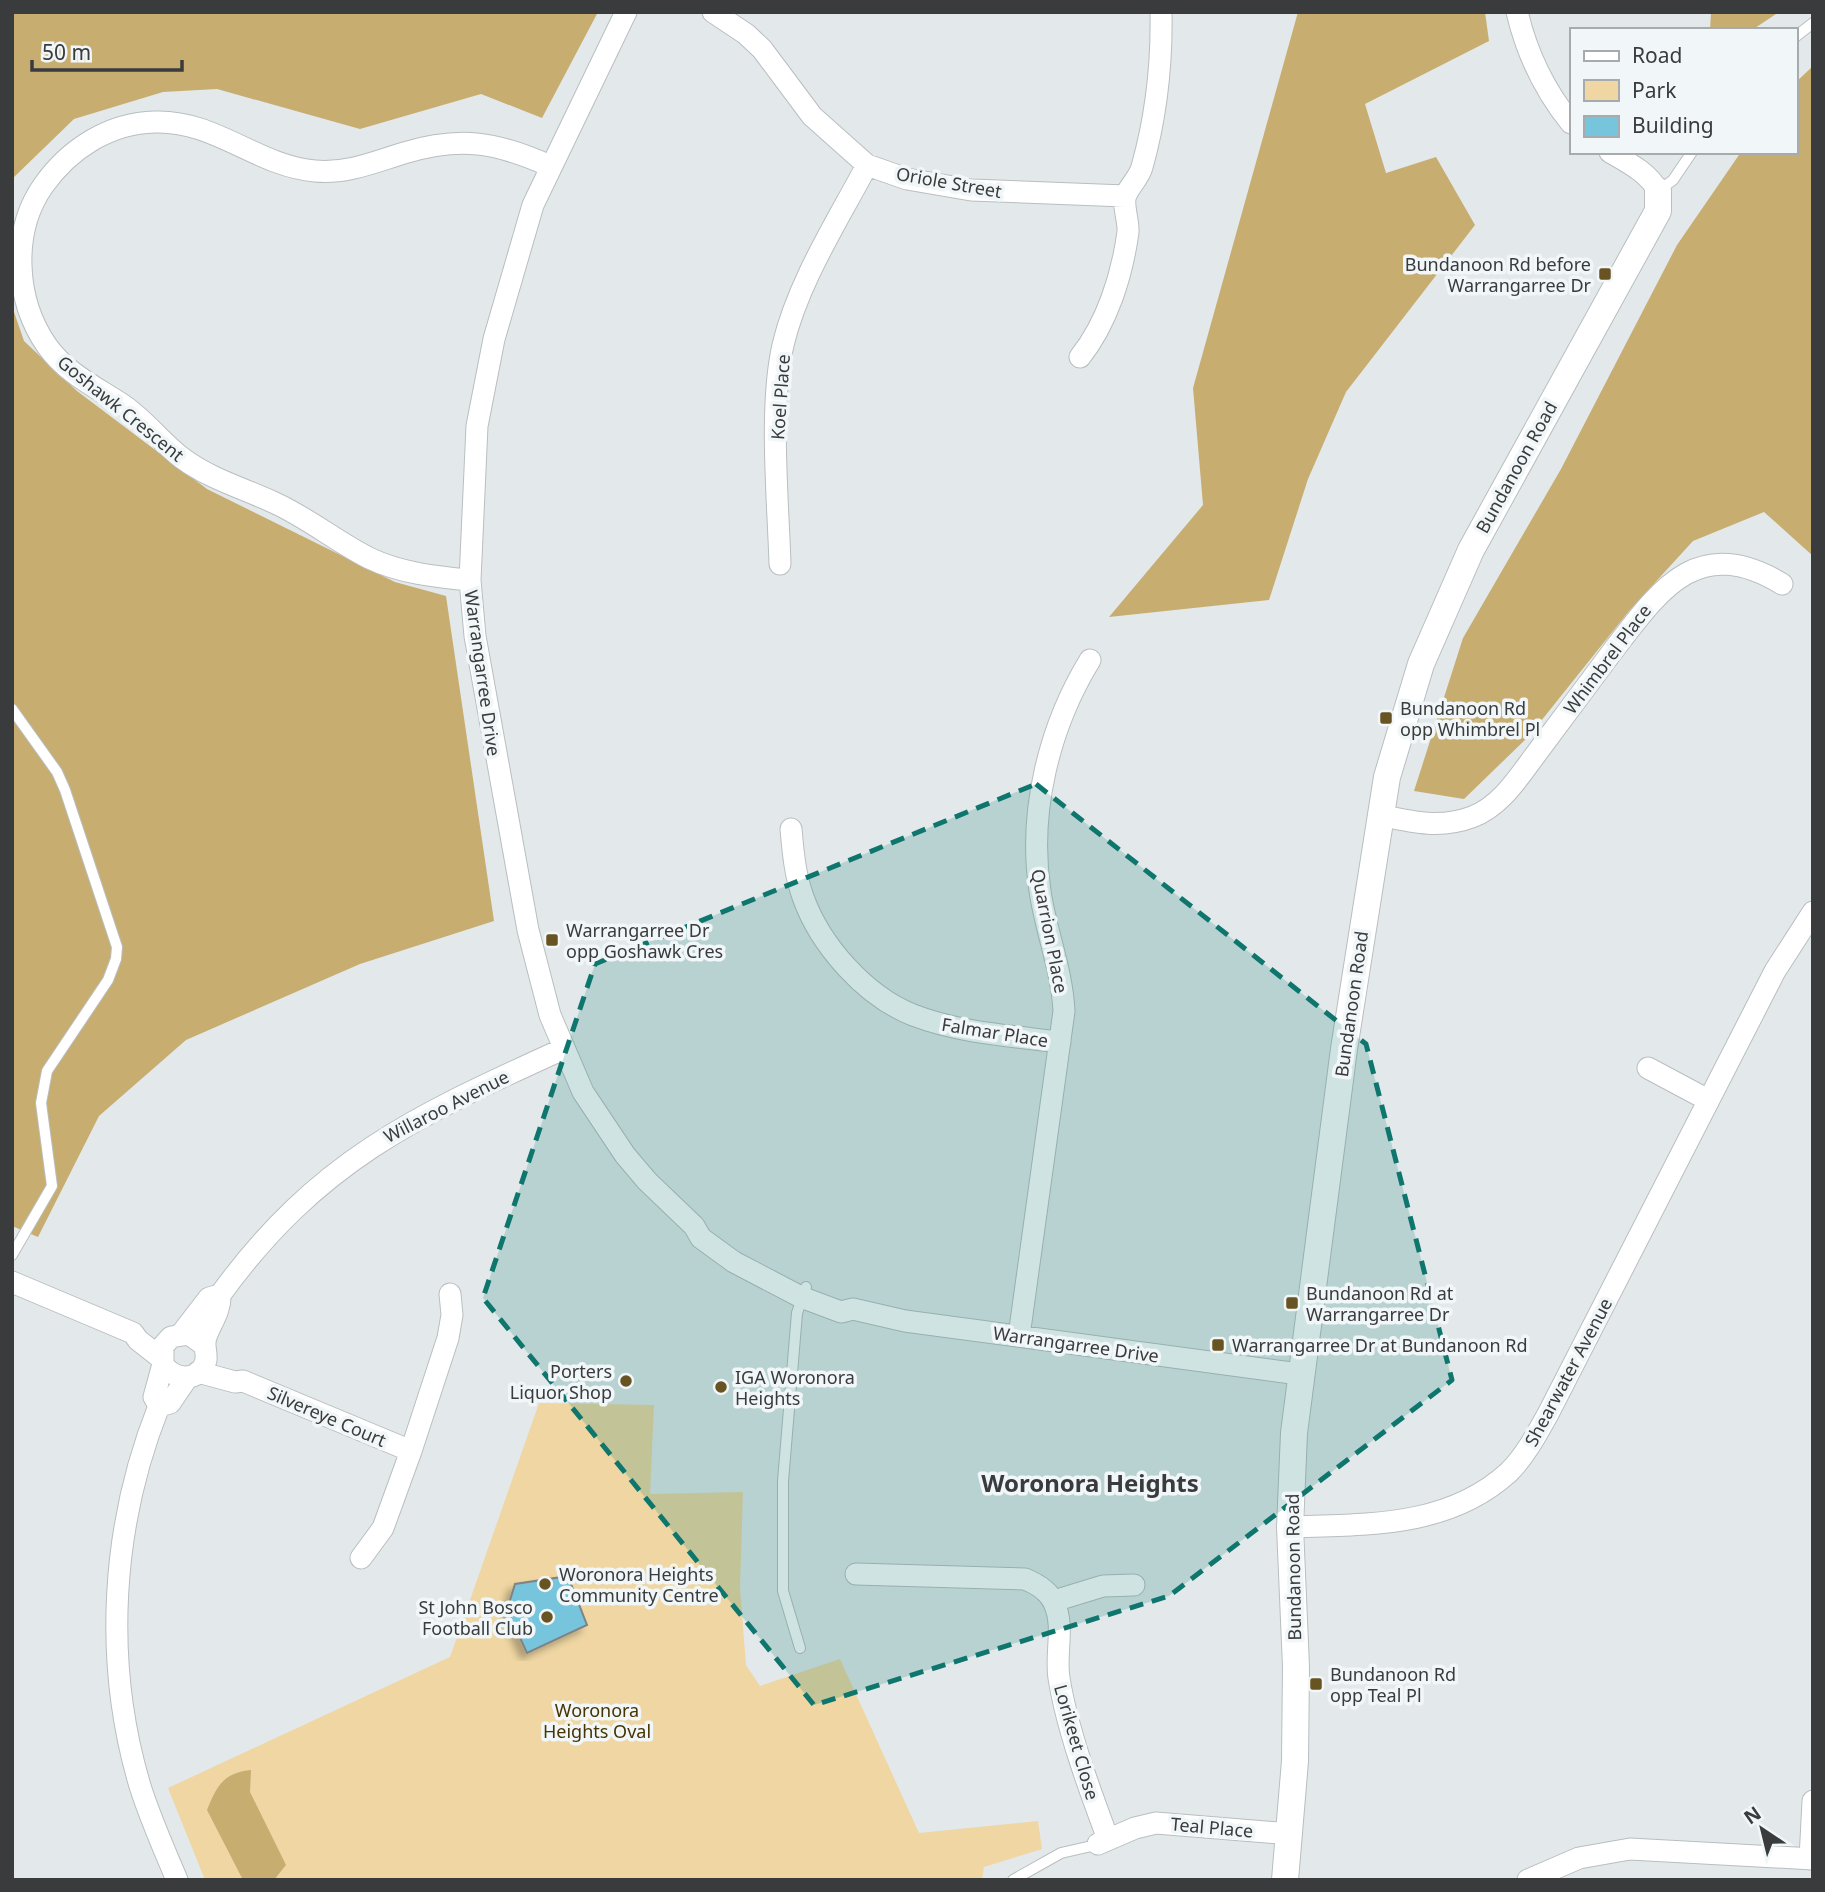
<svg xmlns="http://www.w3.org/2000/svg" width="1825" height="1892" font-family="'Noto Sans',sans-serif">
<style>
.green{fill:#efd6a2}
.forest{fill:#c8ad71}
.building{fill:#77c5dd;stroke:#7e8384;stroke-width:2;filter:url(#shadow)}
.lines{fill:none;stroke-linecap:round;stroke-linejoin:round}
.service-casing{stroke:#b9bec0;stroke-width:12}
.minor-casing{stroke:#b9bec0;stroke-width:23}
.tertiary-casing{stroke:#b9bec0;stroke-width:28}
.service{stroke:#fff;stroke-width:10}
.minor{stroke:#fff;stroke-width:21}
.tertiary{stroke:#fff;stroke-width:26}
.marked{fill:#0f766e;fill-opacity:0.2;stroke:#0f766e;stroke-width:5;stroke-dasharray:14 9;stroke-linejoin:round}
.poi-dot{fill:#685322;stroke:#f1f6f8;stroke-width:2.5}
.labels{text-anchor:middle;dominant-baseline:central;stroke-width:7;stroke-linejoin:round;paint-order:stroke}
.street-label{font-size:18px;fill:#393b3c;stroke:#f1f6f8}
.poi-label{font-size:18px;fill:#393b3c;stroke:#f1f6f8;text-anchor:start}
.park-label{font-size:18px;fill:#473401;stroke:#f1f6f8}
.district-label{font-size:24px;font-weight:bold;fill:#393b3c;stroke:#f1f6f8}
</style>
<defs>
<filter id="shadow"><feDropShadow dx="-6" dy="6" stdDeviation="3.5" flood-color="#0004"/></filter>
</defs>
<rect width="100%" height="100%" fill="#e3e9eb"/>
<!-- green -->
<path class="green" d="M539,1403L654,1405L650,1494L743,1492L740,1588L746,1665L760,1686L840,1659L919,1833L1038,1821L1042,1849L984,1867L982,1880H205L168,1788L450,1657Z"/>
<!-- forest -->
<path class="forest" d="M12,12H598L542,118L481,94L360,129L217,89L163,92L74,119L12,179Z
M1298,12H1485L1489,41L1365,104L1386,173L1436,157L1475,225L1346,392L1308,479L1269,600L1109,617L1203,505L1193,388Z
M1711,12H1779L1752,30H1710Z
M1813,66V556L1764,512L1693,541L1629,611L1529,736L1464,799L1414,791L1463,638L1561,469L1677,245L1741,152H1795V83Z
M12,306L24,341L77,391L207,489L395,582L446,596L494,921L360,964L186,1040L99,1116L38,1237L12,1226Z
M251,1770L250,1792L286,1865L274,1880H243L207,1810C217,1785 224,1773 251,1770Z"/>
<!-- building -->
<path class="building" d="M562,1577L563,1582L569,1579L587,1625L527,1653L507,1610L515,1584Z"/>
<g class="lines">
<!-- service casing -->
<g class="service-casing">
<path id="service" d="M1795,37L1813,23
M1658,191L1673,180L1692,152
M12,709L57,772L65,790L117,947L116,959L108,980L47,1071L41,1103L52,1186L12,1255
M800,1648L783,1591V1481L797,1313L806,1287
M1013,1880L1061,1853L1096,1845"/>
</g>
<!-- minor casing -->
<g class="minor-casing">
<path id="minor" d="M626,12L533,205L494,339L477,426L470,580L475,636L528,930L550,1015L583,1092L625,1155L647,1181L694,1226L701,1238L734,1262L801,1297L841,1312L853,1309L905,1321L1299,1374
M713,12L746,34L762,49L812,116L867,165L907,179L971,190L1125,196
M1517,12C1527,54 1544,90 1571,123
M1610,152C1627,162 1649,173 1658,191
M1080,357C1107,323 1122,276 1128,232C1129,222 1122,204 1126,195C1130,185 1139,178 1142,167C1156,117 1162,64 1161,12
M780,564C778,499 769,407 783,345C798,282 837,222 867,165
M470,580C436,577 400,573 369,558C337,542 308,518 275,503C243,488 210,479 182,458C161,442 145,420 123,405C96,387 67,374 47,346C15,300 11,232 43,186C69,149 109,123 155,122C215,120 257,166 315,171C347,174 374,162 404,153C461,136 496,142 550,166
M1379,815C1412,822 1440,829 1472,817C1501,806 1518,778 1536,754C1561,720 1587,686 1612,652C1660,589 1698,533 1782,584
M791,829C793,852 795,875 803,897C820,945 865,996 913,1015C960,1033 1011,1036 1060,1042
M1648,1068L1708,1100
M12,1282L133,1333L138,1340L161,1358
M182,1333L209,1298L220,1295C318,1160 416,1116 563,1049
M1019,1336L1064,1011C1062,970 1046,932 1040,891C1028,812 1049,727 1090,660
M204,1345L189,1334L171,1337L163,1346V1364C173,1381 201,1383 206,1360C207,1351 203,1346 206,1337C211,1323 221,1310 220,1295
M163,1364L154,1397L159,1406C111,1526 103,1662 140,1786C150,1818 164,1849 177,1880
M198,1372L235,1382L243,1381L411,1451
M159,1406L170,1403L187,1378
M1290,1527C1367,1524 1448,1528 1509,1472C1525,1456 1537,1434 1548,1414L1775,971L1813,912
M361,1558L383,1528L411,1451L448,1338L452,1315L450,1294
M856,1574L1025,1579C1037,1584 1049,1591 1054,1603C1065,1626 1055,1653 1059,1678C1067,1729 1090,1791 1108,1839
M1054,1601L1103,1586L1134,1585
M1098,1844L1135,1828L1156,1823L1291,1834
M1810,1859L1813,1801
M1528,1880L1579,1858L1630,1849L1813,1859"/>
</g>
<!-- tertiary casing -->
<g class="tertiary-casing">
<path id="tertiary" d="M1285,1880L1295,1761L1296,1667L1290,1527L1294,1433L1344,1049L1387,777L1421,664L1471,550L1658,211V191"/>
</g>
<!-- service -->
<use href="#service" class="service"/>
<!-- minor -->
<use href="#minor" class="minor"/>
<!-- tertiary -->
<use href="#tertiary" class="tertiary"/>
</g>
<!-- marked area -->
<path class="marked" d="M1036,784L1366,1044L1452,1380L1169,1596L814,1705L483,1298L595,964Z"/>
<!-- markers -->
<g class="poi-dot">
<rect x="1598" y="267" width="14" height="14" rx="3.5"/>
<rect x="1379" y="711" width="14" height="14" rx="3.5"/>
<rect x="545" y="933" width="14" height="14" rx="3.5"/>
<rect x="1285" y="1296" width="14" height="14" rx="3.5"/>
<rect x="1211" y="1338" width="14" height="14" rx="3.5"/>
<circle cx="626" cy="1381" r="7"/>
<circle cx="721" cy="1387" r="7"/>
<circle cx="545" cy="1584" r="7"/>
<circle cx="547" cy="1617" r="7"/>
<rect x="1309" y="1677" width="14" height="14" rx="3.5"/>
</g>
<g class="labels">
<!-- street labels -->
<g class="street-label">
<text transform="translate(949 182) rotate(10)">Oriole Street</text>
<text transform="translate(780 397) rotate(-86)">Koel Place</text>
<text transform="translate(121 408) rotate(39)">Goshawk Crescent</text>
<text transform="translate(1516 467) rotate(-61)">Bundanoon Road</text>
<text transform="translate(1607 659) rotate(-53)">Whimbrel Place</text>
<text transform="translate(483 673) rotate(82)">Warrangarree Drive</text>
<text transform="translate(1050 931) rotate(79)">Quarrion Place</text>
<text transform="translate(1351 1004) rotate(-82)">Bundanoon Road</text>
<text transform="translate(995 1032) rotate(9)">Falmar Place</text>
<text transform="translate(446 1106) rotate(-27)">Willaroo Avenue</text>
<text transform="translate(1076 1344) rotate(8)">Warrangarree Drive</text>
<text transform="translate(1568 1372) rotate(-62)">Shearwater Avenue</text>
<text transform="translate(327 1416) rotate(23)">Silvereye Court</text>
<text transform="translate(1293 1567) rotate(-91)">Bundanoon Road</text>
<text transform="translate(1077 1742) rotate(74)">Lorikeet Close</text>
<text transform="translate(1212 1827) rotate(5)">Teal Place</text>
</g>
<!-- poi labels -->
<g class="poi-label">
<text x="1591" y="264" text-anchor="end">Bundanoon Rd before<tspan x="1591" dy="21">Warrangarree Dr</tspan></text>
<text x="1400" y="708">Bundanoon Rd<tspan x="1400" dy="21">opp Whimbrel Pl</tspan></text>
<text x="566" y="930">Warrangarree Dr<tspan x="566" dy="21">opp Goshawk Cres</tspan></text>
<text x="1306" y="1293">Bundanoon Rd at<tspan x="1306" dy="21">Warrangarree Dr</tspan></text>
<text x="1232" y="1345">Warrangarree Dr at Bundanoon Rd</text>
<text x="612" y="1371" text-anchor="end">Porters<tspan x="612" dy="21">Liquor Shop</tspan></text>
<text x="735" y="1377">IGA Woronora<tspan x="735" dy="21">Heights</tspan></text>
<text x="559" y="1574">Woronora Heights<tspan x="559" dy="21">Community Centre</tspan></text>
<text x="533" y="1607" text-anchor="end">St John Bosco<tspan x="533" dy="21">Football Club</tspan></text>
<text x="1330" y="1674">Bundanoon Rd<tspan x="1330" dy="21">opp Teal Pl</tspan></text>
</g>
<!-- park labels -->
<g class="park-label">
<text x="597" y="1710">Woronora<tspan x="597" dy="21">Heights Oval</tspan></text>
</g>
<!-- district labels -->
<g class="district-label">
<text x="1090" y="1482">Woronora Heights</text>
</g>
</g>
<!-- border -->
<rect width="1825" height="1892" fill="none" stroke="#393b3c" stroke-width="28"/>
<!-- legend -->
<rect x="1570" y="28" width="228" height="126" fill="#f1f6f8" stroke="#a7abad" stroke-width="2"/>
<rect x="1584" y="51" width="35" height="10" fill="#ffffff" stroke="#a7abad" stroke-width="2"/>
<text x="1632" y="63" font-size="21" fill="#393b3c">Road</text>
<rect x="1584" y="80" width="35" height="21" fill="#efd6a2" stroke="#a7abad" stroke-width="2"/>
<text x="1632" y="98" font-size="21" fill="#393b3c">Park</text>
<rect x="1584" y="116" width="35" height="21" fill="#77c5dd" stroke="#a7abad" stroke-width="2"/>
<text x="1632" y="133" font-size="21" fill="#393b3c">Building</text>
<!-- north arrow -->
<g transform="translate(1762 1829) rotate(325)" stroke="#f1f6f8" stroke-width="5" paint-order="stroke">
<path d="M0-5L12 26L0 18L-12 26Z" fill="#393b3c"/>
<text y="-10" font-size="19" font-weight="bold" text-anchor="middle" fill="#393b3c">N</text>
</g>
<!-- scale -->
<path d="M32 60v10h150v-10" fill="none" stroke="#393b3c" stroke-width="3.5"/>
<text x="42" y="60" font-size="21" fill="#393b3c" stroke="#f1f6f8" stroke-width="5" paint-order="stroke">50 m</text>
</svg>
